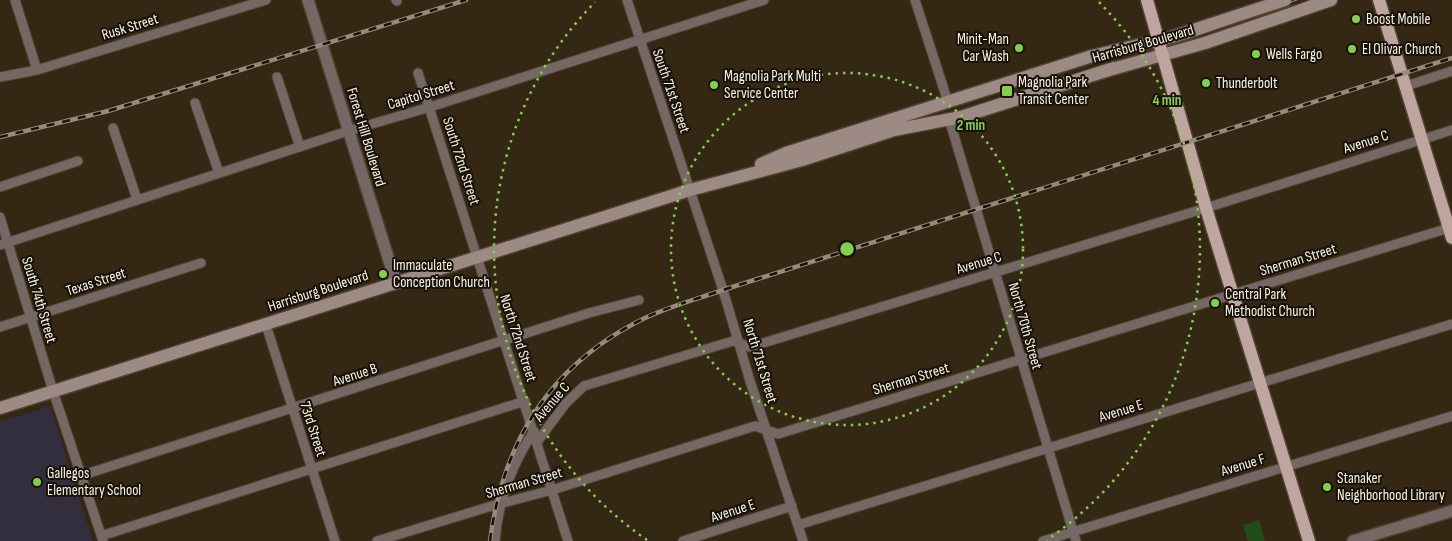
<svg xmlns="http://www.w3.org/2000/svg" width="1452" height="541" font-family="'Sofia Sans Condensed',sans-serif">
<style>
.education{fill:#322e3e}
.green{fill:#234d18}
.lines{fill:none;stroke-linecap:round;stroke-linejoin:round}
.minor-casing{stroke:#504431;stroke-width:11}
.tertiary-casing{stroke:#504431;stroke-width:14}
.secondary-casing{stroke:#504431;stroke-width:15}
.primary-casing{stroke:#504431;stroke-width:15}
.minor{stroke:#746764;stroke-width:9}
.tertiary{stroke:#746764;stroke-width:11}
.secondary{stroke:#9e8a85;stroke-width:12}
.primary{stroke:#bfa59f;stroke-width:12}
.tram{stroke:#968b7b;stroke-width:1}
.rail-casing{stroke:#968b7b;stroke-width:4.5}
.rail{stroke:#171109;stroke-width:2.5;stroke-dasharray:8;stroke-linecap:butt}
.ring{fill:none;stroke:#85cf4d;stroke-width:2.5;stroke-dasharray:2.5 5}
.poi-dot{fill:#85cf4d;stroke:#171109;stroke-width:2}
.labels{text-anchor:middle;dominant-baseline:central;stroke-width:4;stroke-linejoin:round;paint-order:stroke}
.poi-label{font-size:15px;fill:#fcf3e7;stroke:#171109;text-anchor:start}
.street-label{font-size:15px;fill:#fcf3e7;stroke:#171109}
.centre{fill:#85cf4d;stroke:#171109;stroke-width:2.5}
.ring-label{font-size:15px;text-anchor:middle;font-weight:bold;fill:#85cf4d;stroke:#171109;stroke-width:4;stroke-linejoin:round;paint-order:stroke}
</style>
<rect width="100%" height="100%" fill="#342713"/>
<!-- education -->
<path class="education" d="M50,406L93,541H0V422Z"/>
<!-- green -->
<path class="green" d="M1259,520L1265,541H1248L1243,525Z"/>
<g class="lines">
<!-- minor casing -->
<g class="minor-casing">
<path id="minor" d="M15,0L37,70
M396,0L397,1
M627,0L723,290L750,381L803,541
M915,0L948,102
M418,73L568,541
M0,77L37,70L266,0
M277,77L300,147
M1406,86L1452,71
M195,103L219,173
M949,119L1076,541
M113,128L137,199
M0,187L78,161
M0,217L53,391L103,541
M0,245L348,131L430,107L764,0
M266,325L335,541
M0,327L201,263
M537,442L566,403L584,386L733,341L750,347L1206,208L1452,130
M80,476L589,313L639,300
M798,525L1452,324
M101,536L525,401
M377,541L495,505L552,490L755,426L778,434L1452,227
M495,541C498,501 512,464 534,431
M683,541L792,506
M1043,541L1452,416"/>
</g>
<!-- tertiary casing -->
<g class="tertiary-casing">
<path id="tertiary" d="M308,0L396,283
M1353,541L1452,511"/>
</g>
<!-- secondary casing -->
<g class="secondary-casing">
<path id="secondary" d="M761,164L786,153L1092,56L1172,37L1285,0
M0,408L690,190L802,160L894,130L961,117L1109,70L1205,43L1331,0"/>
</g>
<!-- primary casing -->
<g class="primary-casing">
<path id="primary" d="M1147,0L1206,208L1309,541
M1379,0L1452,238"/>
</g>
<!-- minor -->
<use href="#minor" class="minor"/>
<!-- tertiary -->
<use href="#tertiary" class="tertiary"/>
<!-- secondary -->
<use href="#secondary" class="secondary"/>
<!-- primary -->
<use href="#primary" class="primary"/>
<!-- tram -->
<path class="tram" d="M1291,8L1312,0
M974,107L1114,62
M847,139L1073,66L1192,37L1297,0"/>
<!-- rail casing -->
<g class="rail-casing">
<path id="rail" d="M0,137L108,111L466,0
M490,541C503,440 552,363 645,318C670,306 697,299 723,290L1452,58"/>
</g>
<!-- rail -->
<use href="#rail" class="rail"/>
</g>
<!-- distance rings -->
<g class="ring">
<circle cx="847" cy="249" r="176"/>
<path d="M647 540A353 353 0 0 1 595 2M1099 2A353 353 0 0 1 1047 540"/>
</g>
<!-- markers -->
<g class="poi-dot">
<circle cx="1356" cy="19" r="5"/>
<circle cx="1019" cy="48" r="5"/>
<circle cx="1352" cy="49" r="5"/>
<circle cx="1256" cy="54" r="5"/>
<circle cx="1206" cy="83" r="5"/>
<circle cx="714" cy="85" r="5"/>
<rect x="1001" y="85" width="12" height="12" rx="2.5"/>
<circle cx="383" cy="274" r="5"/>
<circle cx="1215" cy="303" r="5"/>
<circle cx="37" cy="482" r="5"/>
<circle cx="1327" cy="487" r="5"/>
</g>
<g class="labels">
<!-- poi labels -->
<g class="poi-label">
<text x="1366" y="19">Boost Mobile</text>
<text x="1009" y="39" text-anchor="end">Minit-Man<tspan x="1009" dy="17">Car Wash</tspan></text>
<text x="1362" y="49">El Olivar Church</text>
<text x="1266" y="54">Wells Fargo</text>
<text x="724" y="76">Magnolia Park Multi<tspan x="724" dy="17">Service Center</tspan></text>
<text x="1018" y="82">Magnolia Park<tspan x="1018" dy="17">Transit Center</tspan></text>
<text x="1216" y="83">Thunderbolt</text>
<text x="393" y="265">Immaculate<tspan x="393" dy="17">Conception Church</tspan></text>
<text x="1225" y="294">Central Park<tspan x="1225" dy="17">Methodist Church</tspan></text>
<text x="47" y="473">Gallegos<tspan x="47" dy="17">Elementary School</tspan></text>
<text x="1337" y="478">Stanaker<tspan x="1337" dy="17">Neighborhood Library</tspan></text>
</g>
<!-- street labels -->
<g class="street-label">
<text transform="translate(130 27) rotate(-17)">Rusk Street</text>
<text transform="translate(1143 44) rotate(-16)">Harrisburg Boulevard</text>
<text transform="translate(671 91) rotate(71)">South 71st Street</text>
<text transform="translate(421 95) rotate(-17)">Capitol Street</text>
<text transform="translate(366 137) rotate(73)">Forest Hill Boulevard</text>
<text transform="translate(1366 142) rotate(-18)">Avenue C</text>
<text transform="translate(461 161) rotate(72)">South 72nd Street</text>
<text transform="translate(1298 260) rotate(-17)">Sherman Street</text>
<text transform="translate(979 263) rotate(-17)">Avenue C</text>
<text transform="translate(96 282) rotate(-18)">Texas Street</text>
<text transform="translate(318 291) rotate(-18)">Harrisburg Boulevard</text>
<text transform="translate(39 300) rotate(73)">South 74th Street</text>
<text transform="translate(1025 326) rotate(74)">North 70th Street</text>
<text transform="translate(518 338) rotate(72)">North 72nd Street</text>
<text transform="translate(760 361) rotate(73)">North 71st Street</text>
<text transform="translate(355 375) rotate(-18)">Avenue B</text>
<text transform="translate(911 379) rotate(-17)">Sherman Street</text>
<text transform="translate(552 402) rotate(-49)">Avenue C</text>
<text transform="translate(1121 411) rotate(-17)">Avenue E</text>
<text transform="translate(313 429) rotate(72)">73rd Street</text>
<text transform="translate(1243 465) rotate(-17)">Avenue F</text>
<text transform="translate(524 483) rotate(-16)">Sherman Street</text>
<text transform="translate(733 511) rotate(-18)">Avenue E</text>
</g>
</g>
<circle cx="847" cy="249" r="8" class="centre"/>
<g class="ring-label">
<text x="1167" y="105">4 min</text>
<text x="971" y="130">2 min</text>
</g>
</svg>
